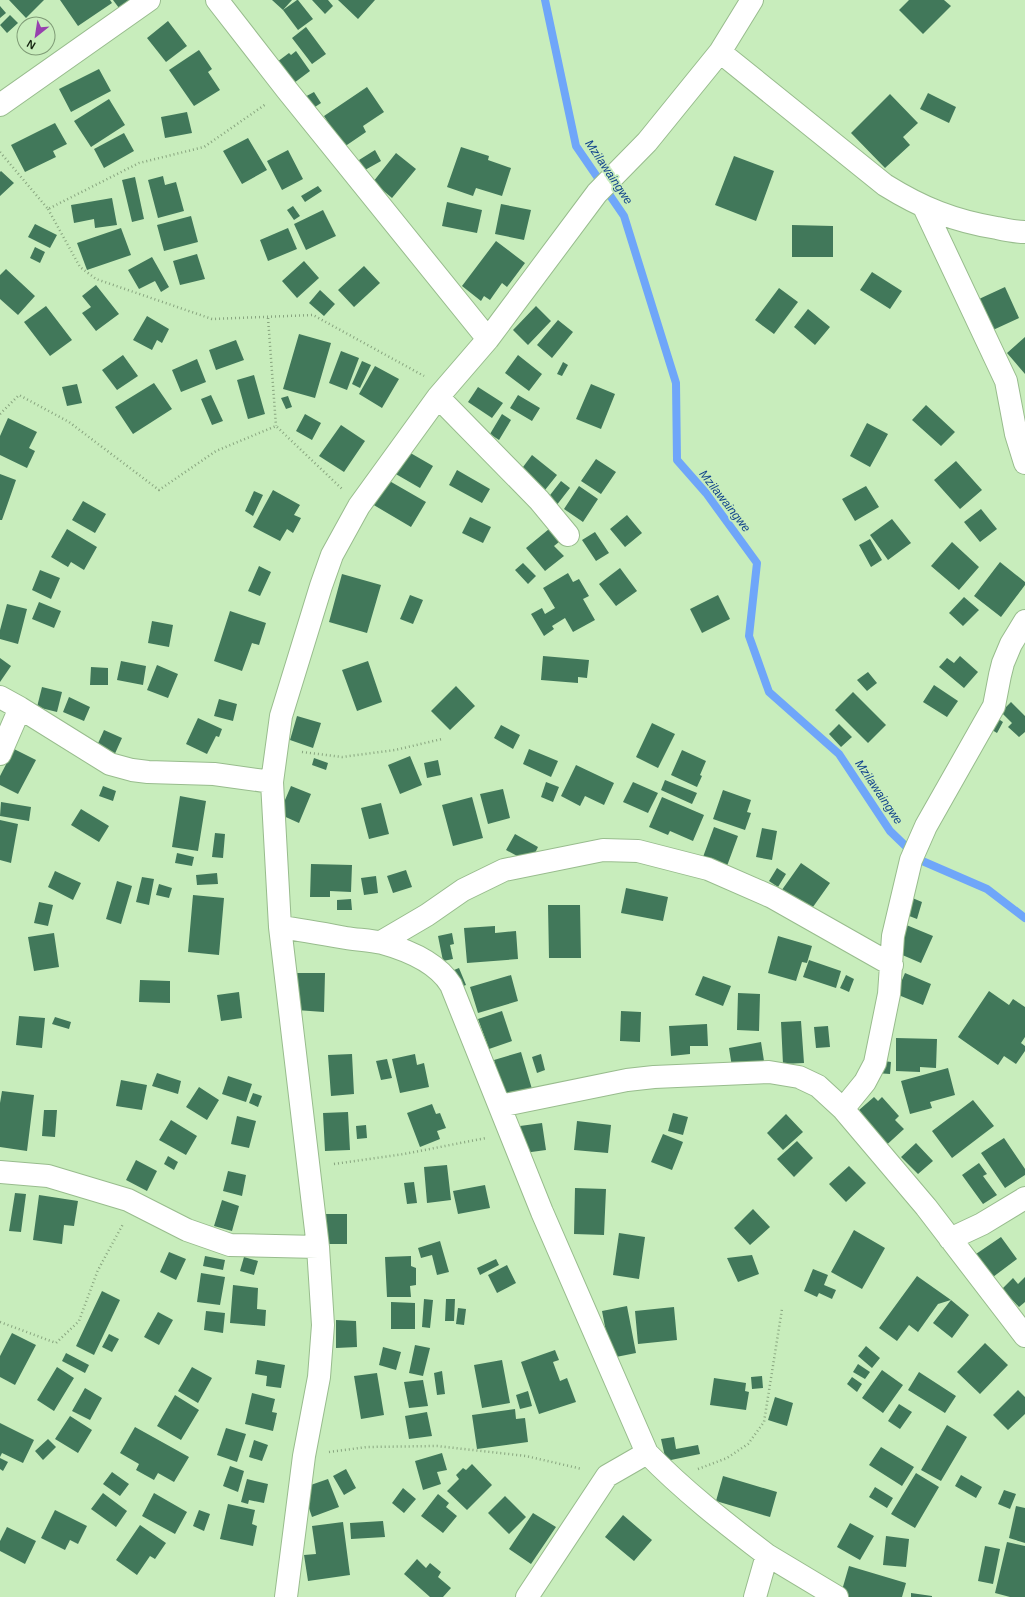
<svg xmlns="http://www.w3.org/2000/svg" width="1025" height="1597" font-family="Helvetica,sans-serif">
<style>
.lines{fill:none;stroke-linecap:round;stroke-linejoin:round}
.stream{stroke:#6fa6f9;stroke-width:8}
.building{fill:#41785a}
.minor-casing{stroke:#98bc8d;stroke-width:24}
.path{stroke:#88a57f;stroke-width:2.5;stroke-dasharray:1 3;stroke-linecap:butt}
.minor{stroke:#fff;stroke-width:22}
.labels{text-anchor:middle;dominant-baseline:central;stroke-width:3.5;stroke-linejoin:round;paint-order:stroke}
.water-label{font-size:12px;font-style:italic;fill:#11448c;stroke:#c8edbc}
</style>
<rect width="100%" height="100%" fill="#c8edbc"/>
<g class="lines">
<!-- stream -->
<path class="stream" d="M545,0L576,146L624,216L676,383L677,460L706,493L757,563L749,636L769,692L839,754L890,831L920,860L987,889L1025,918"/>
</g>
<!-- building -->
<path class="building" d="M9,0H44L26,18Z
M60,0H110L112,3L78,26Z
M113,0H129L119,8Z
M272,0H292L283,10Z
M297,0H298L313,19L298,30L283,10Z
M312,0H328L333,6L325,14Z
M338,0H375L358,19Z
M909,0H944L951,6L923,34L899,10Z
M0,6L6,13L0,18Z
M10,15L18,23L7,33L0,25Z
M168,21L187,46L166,62L147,38Z
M306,27L326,54L312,64L292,38Z
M199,50L212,69L208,72L220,90L194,106L169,70Z
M296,51L310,71L290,86L273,65L289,53L291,55Z
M99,69L111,91L71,112L59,89Z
M367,87L384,112L363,126L366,132L344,147L324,116Z
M314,92L321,103L309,111L301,99Z
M928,93L956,107L949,123L920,109Z
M890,94L918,123L903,137L910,145L885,168L851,133Z
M109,99L125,125L91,147L74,121Z
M187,112L192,133L165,138L161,117Z
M55,123L67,144L53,151L56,157L25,172L11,145Z
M124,133L134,151L104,168L94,149Z
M248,138L267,170L242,184L223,151Z
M461,147L489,156L488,160L511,168L502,196L476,188L473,196L447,187Z
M288,150L303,179L282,190L267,161Z
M375,150L381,161L365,170L359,160Z
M396,153L416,169L392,198L373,182Z
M734,156L774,171L756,221L715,205Z
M1,171L14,183L0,196V172Z
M163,176L165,185L176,182L184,211L158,218L148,180Z
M135,177L144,219L132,222L122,180Z
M318,186L322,191L305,202L301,196Z
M112,198L117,225L95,228L94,219L74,223L71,205Z
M447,202L482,210L477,233L442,226Z
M501,204L531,210L524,240L495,234Z
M293,206L300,216L294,220L287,210Z
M323,210L336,236L306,250L294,224Z
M191,216L198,242L164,251L157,225Z
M35,224L57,235L50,248L28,237Z
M792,225L833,226V257H792Z
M121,228L131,255L87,270L77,243Z
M288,228L297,249L268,261L260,240Z
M496,241L525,263L507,287L502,283L490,300L484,296L481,301L462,286Z
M35,247L45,252L40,263L30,258Z
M197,254L205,279L180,285L173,261Z
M152,257L169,287L161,292L155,281L139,289L128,270Z
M304,261L319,278L297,298L282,281Z
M364,266L380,283L354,307L338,290Z
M6,269L35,296L18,315L0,299V275Z
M872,272L902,291L890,309L860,290Z
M96,285L119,314L96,331L82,313L91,307L82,296Z
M1005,287L1019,318L993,330L979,299Z
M779,288L798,302L774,334L755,320Z
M320,290L335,304L324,316L309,303Z
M46,306L72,340L50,356L24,322Z
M536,306L551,321L528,345L513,330Z
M808,309L830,327L815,345L794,327Z
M147,316L169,329L162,343L157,340L152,350L133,340Z
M558,320L573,332L552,358L537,345Z
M299,334L331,343L315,398L283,389Z
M1025,337V374L1007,353Z
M236,340L244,360L216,370L209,350Z
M341,351L359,358L347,390L329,383Z
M123,355L138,376L117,390L102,370Z
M518,355L542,374L529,391L505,373Z
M197,359L206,382L181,392L172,370Z
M362,361L371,365L360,388L352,384Z
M563,362L568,365L562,376L557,374Z
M375,366L399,379L382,408L359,394Z
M254,375L265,414L248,419L237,380Z
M154,383L172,409L133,434L115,407Z
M77,384L82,403L67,406L62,387Z
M591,384L615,394L601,429L576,419Z
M478,387L503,403L492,418L468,402Z
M211,395L223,421L212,425L201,399Z
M518,395L540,408L532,421L510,408Z
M288,396L292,407L286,409L281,398Z
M926,405L955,432L941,446L912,420Z
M305,414L321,423L312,440L296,431Z
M502,414L511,420L499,440L490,434Z
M8,418L37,432L29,448L35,451L27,468L0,455V436Z
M867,423L888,434L870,467L850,456Z
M341,425L365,441L344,472L319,456Z
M407,451L433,466L420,488L394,473Z
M532,455L557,475L545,490L520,471Z
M596,459L616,472L601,494L581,481Z
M956,461L982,490L960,509L934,480Z
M457,470L490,489L482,503L449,485Z
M0,474L16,480L2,520H0Z
M386,479L426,502L411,527L372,504Z
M561,481L570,488L556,506L547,499Z
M579,486L598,499L583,522L564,509Z
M866,486L879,507L855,521L842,499Z
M273,490L300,505L294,515L301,518L293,533L287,529L280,541L253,527Z
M254,491L263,495L253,516L245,511Z
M83,501L106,514L95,533L72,520Z
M981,509L997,529L980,542L964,522Z
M627,515L642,533L625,547L610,529Z
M470,517L491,527L483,543L462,533Z
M892,519L911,543L888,560L870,535Z
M67,529L97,547L84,570L71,562L68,567L51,557Z
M549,529L559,542L554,546L564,556L545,571L526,548Z
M595,532L609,553L596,561L582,540Z
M870,539L882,560L871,567L859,545Z
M952,542L979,567L959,590L931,566Z
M1000,562L1025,582V585L1001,617L974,596Z
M523,563L536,576L528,584L515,570Z
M259,566L271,572L260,596L248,591Z
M620,568L637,591L616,606L599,584Z
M40,570L60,578L51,599L32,590Z
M568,573L573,582L579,579L589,596L583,599L595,620L573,632L565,618L552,626L554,629L544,636L531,614L542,608L545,614L555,608L543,588Z
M342,574L381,585L367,633L329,622Z
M410,595L423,600L413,624L400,619Z
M718,595L730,619L702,633L690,609Z
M964,597L979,610L963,626L949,613Z
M39,602L61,611L54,628L32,619Z
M7,604L27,609L18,644L0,639V630Z
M230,611L266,623L259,645L252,643L242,671L214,661Z
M152,621L173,625L169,647L148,643Z
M543,656L589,660L587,678L578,677V683L541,680Z
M960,656L978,672L964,688L939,667L947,658L954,663Z
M0,658L11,666L0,682Z
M121,661L146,666L143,685L117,680Z
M368,661L382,702L357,711L342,670Z
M157,665L178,674L168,698L147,690Z
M91,667L108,668V685H90Z
M868,672L877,683L867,691L857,680Z
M934,685L958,701L947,717L923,702Z
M456,686L475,706L450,730L431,711Z
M42,687L62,692L57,712L37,707Z
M853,692L886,725L868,743L835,710Z
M69,697L90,707L84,721L63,712Z
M219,699L237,704L233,721L214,716Z
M1011,702L1025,716V732L1019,737L1008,727L1012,723L1001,712Z
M297,716L321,723L313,748L290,740Z
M994,716L1003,722L997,733L987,727Z
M198,718L222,729L219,737L216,736L207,754L186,744Z
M652,723L675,734L658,768L636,757Z
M839,724L852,737L841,747L829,734Z
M501,725L520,735L513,749L494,738Z
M104,730L122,738L113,758L95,750Z
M14,749L36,760L18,794L0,785V776Z
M529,749L558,761L551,777L523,764Z
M682,750L706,761L700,775L702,776L697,787L671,775Z
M410,756L422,785L400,794L388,765Z
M314,758L328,763L326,770L312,765Z
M438,760L441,775L427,778L424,763Z
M576,765L614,783L604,805L585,796L580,806L561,796Z
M665,780L697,793L692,804L661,790Z
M546,782L559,787L553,802L541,797Z
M633,782L658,793L648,813L623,802Z
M103,786L116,791L113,801L99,796Z
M291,786L311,794L299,823L279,814Z
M503,789L510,818L488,824L480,794Z
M723,790L751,800L747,812L751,813L745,830L713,819Z
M180,796L206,801L198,851L172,847Z
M472,797L483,838L453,846L442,805Z
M662,797L704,815L693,841L670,831L668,835L649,827Z
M1,802L31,807L29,821L0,816Z
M381,803L389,834L369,839L361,808Z
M81,809L109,826L99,842L71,825Z
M0,820L18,824L11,863L0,860Z
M714,827L738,836L727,866L703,857Z
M762,828L777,831L772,860L756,857Z
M215,833L225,834L223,858L212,857Z
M515,834L538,847L530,863L506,850Z
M177,853L194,857L192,866L175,863Z
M801,863L830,883L808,914L779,894Z
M311,864L352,865L351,892L330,891V897H310Z
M777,868L786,874L778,887L769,881Z
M406,870L412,887L393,893L387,876Z
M55,871L81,883L73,900L48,887Z
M217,873L218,884L197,885L196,875Z
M376,876L378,893L364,895L361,878Z
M142,877L154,879L149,905L136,902Z
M117,881L132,886L121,924L106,919Z
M159,884L172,888L169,898L156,895Z
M626,888L668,897L663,921L621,913Z
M193,895L224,898L219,955L188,952Z
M910,897L922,902L917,919L904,914Z
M351,899L352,910H337V900Z
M39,902L53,905L48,926L34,923Z
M548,905H580L581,958H549Z
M904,924L933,936L921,963L893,951Z
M495,926V933L516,931L518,959L467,963L464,928Z
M54,933L59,967L34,971L28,937Z
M452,933L454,944L450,945L453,959L443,961L438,936Z
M778,936L812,946L807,963L802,962L796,981L768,973Z
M809,960L841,971L836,988L803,977Z
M459,968L466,985L455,989L449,972Z
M297,973H325L324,1012L296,1010Z
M905,973L931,984L923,1005L896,994Z
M511,975L518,1001L478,1013L470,987Z
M846,975L854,979L849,992L840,988Z
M703,976L731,986L723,1006L695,995Z
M140,980L170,981V1003L139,1002Z
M989,991L1009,1005L1013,999L1025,1007V1037L1021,1043L1025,1046V1051L1016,1064L1004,1056L998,1065L958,1037Z
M239,992L242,1018L221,1021L217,995Z
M738,993L760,994L759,1031L737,1030Z
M502,1011L512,1041L489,1049L478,1019Z
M621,1011L641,1012L640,1042L620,1041Z
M19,1016L45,1018L42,1048L16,1045Z
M55,1017L71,1022L69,1029L52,1024Z
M801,1021L804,1063L783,1064L781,1022Z
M707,1024L708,1046H690V1054L671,1056L669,1026Z
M828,1026L830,1047L816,1048L814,1027Z
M896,1038L937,1039L936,1068L920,1067V1072L896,1071Z
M761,1042L764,1061L732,1067L729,1048Z
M521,1052L532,1089L505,1097L494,1060Z
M352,1054L354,1094L331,1096L328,1055Z
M415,1054L417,1065L424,1063L429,1087L400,1093L392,1059Z
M541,1054L545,1070L537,1073L532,1057Z
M387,1059L392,1078L381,1080L376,1061Z
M877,1060L891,1062L890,1074L876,1073Z
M948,1068L955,1095L930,1102L932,1108L910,1114L901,1081Z
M157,1073L181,1081L178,1094L152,1086Z
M228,1076L252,1084L246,1102L222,1094Z
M121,1080L147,1085L142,1110L116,1106Z
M199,1087L219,1100L207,1120L186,1107Z
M2,1091L34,1095L27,1151L0,1147V1103Z
M253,1093L262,1096L258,1107L249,1103Z
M874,1097L878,1101L882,1097L899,1116L895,1120L904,1129L881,1150L851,1117Z
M973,1100L994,1126L952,1158L932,1131Z
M432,1104L436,1114L440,1113L446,1128L437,1131L440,1139L420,1147L407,1113Z
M44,1110H57L55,1137L42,1136Z
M348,1112L350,1150L325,1151L323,1113Z
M673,1113L688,1117L683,1135L668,1131Z
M786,1114L803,1132L783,1150L767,1133Z
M237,1116L256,1121L249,1148L231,1144Z
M171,1120L197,1136L186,1155L159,1140Z
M577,1121L611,1125L608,1153L574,1150Z
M542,1123L546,1150L524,1153L520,1126Z
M366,1125L367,1138L357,1139L356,1126Z
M663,1134L683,1142L672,1170L651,1162Z
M1004,1138L1025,1169V1175L1005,1188L981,1153Z
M797,1141L813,1158L794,1177L777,1159Z
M916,1143L933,1161L918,1174L901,1157Z
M168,1156L178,1162L174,1170L164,1164Z
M136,1160L157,1171L147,1191L126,1180Z
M979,1163L987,1174L983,1176L997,1195L983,1204L962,1175Z
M447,1165L451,1200L427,1203L424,1167Z
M849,1166L866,1183L846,1202L829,1184Z
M228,1171L246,1175L242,1196L223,1191Z
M414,1182L417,1203L407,1204L404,1183Z
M485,1185L490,1208L458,1214L453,1191Z
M575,1188L606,1189L604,1235L574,1234Z
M15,1193L26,1194L21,1232L9,1231Z
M39,1195L78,1201L74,1226L64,1225L62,1244L33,1240Z
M222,1200L239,1206L232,1231L214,1226Z
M753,1209L770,1227L750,1245L734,1228Z
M323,1214H347V1244H324Z
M854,1230L885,1248L862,1289L831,1272Z
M619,1233L645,1237L639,1279L613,1275Z
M1001,1237L1017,1259L993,1277L976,1254Z
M440,1241L449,1272L437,1275L432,1255L421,1258L418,1248Z
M169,1252L186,1259L176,1280L160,1272Z
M752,1255L759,1274L738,1282L727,1258Z
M205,1256L225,1260L223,1270L203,1266Z
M411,1256V1266L416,1268V1285L410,1286L411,1297H387L385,1257Z
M244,1257L258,1261L254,1275L240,1271Z
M496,1259L499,1265L480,1275L477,1268Z
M507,1265L516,1283L497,1293L488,1275Z
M813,1269L828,1275L824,1285L836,1290L832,1299L819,1293L817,1297L804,1291Z
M201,1273L225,1277L220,1305L197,1302Z
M917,1276L951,1300L938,1304L918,1332L909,1325L897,1341L879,1328Z
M1025,1277V1302L1019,1307L1002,1289L1013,1278L1018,1284Z
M233,1285L258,1288L257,1309L266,1310L265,1326L230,1323Z
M102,1291L120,1300L94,1355L76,1346Z
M424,1299L433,1300L430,1328L422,1327Z
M446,1299H455L454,1321H445Z
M951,1300L969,1315L952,1338L933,1323Z
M391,1302L415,1303V1329H391Z
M627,1306L636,1353L611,1358L602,1311Z
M674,1307L677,1340L638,1344L635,1311Z
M458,1308L466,1309L464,1325L456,1324Z
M206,1311L225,1313L223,1333L204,1330Z
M158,1312L173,1320L159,1345L144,1337Z
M336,1320L356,1321L357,1347L336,1348Z
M12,1333L36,1345L15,1385L0,1377V1356Z
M109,1334L119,1339L112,1352L102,1347Z
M985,1343L1008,1365L980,1394L957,1372Z
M415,1345L430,1348L423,1376L409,1373Z
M866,1346L880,1358L872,1368L858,1356Z
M383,1347L401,1352L396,1370L379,1365Z
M555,1350L559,1360L553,1362L560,1381L567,1378L576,1402L539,1414L521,1362Z
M66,1353L89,1365L85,1373L62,1361Z
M257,1360L285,1365L281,1388L266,1386L267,1376L255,1374Z
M502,1360L510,1403L482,1408L474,1365Z
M858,1364L870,1372L865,1379L853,1372Z
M57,1367L74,1378L54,1411L37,1400Z
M192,1367L212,1378L198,1403L178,1391Z
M882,1370L903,1385L883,1413L862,1398Z
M442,1371L445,1394L437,1395L434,1373Z
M919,1372L956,1396L945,1413L908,1390Z
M377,1373L384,1415L361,1419L354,1376Z
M762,1376L763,1388L752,1389L751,1377Z
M852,1377L862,1384L857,1392L847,1384Z
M714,1378L746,1383L745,1391L749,1392L746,1410L710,1405Z
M423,1380L428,1406L409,1408L404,1382Z
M85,1388L102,1398L90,1420L72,1411Z
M1018,1390L1025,1397V1414L1008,1430L993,1415Z
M528,1391L532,1406L520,1409L516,1395Z
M252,1393L275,1399L272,1412L277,1413L273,1431L245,1424Z
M175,1395L199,1410L181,1440L157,1426Z
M775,1397L793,1403L787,1426L768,1420Z
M899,1404L912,1412L900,1429L888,1421Z
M515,1409L516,1419L525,1418L528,1442L477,1449L472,1415Z
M427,1412L432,1436L409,1439L405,1416Z
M70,1416L92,1430L78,1453L55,1439Z
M0,1423L34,1440L23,1463L2,1453L0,1457Z
M947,1425L967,1437L941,1481L921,1470Z
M135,1427L189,1457L174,1482L158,1473L154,1480L136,1470L139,1464L120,1453Z
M226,1428L246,1434L237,1462L217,1455Z
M674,1437L676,1449L698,1445L700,1454L666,1461L661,1439Z
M48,1439L56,1447L43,1460L35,1451Z
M254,1440L268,1445L262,1461L249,1457Z
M881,1447L914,1467L902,1486L869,1465Z
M442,1453L447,1470L437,1472L441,1484L423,1490L415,1461Z
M0,1458L8,1462L3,1471L0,1469Z
M472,1464L492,1485L467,1510L447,1491L459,1479L456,1475L463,1468L466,1470Z
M230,1466L244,1471L238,1492L223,1486Z
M346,1469L356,1488L344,1495L333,1476Z
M112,1472L129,1484L120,1496L103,1484Z
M916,1473L939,1487L915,1528L891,1514Z
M961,1475L982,1487L976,1498L955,1486Z
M723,1476L777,1492L770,1517L716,1501Z
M247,1479L268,1484L264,1503L249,1500L248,1504L241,1502Z
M328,1479L339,1507L312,1517L302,1488Z
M875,1487L893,1498L887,1508L869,1497Z
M403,1488L416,1499L404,1513L392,1503Z
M1004,1490L1016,1494L1010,1509L998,1504Z
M103,1493L127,1511L116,1527L91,1509Z
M154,1493L187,1512L175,1534L142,1516Z
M438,1494L449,1503L446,1507L457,1516L443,1533L421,1516Z
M505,1496L526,1517L509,1534L488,1513Z
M228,1504L255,1510L252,1524L257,1526L253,1546L220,1539Z
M1016,1506L1025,1508V1543L1009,1538Z
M55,1510L87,1526L78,1544L70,1540L65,1550L41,1538Z
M199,1510L210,1514L204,1531L193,1526Z
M533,1513L556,1527L531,1564L509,1549Z
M623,1515L652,1540L634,1561L605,1537Z
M383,1521L385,1537L351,1539L350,1523Z
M343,1522L350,1575L308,1581L304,1555L316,1554L312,1526Z
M850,1523L874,1536L860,1560L837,1547Z
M140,1525L166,1543L155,1559L150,1556L137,1575L116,1560Z
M7,1527L36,1541L25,1564L0,1551V1541Z
M886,1536L909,1539L906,1567L883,1565Z
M1007,1542L1025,1546V1597H1010L995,1593Z
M985,1546L1000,1549L993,1584L978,1581Z
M417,1559L426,1568L430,1563L441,1572L438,1577L451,1588L443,1597H430L404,1574Z
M849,1566L906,1583L902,1597H840Z
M911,1593L932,1596V1597H911Z"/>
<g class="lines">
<!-- minor casing -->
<g class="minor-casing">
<path id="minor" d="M217,0L287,90L488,339
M720,52L885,185C922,208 954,221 997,228C1006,230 1016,232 1025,232
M0,105L149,0
M924,207L1006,381L1016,434L1025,463
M438,397L539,500L568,535
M0,697L20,708L110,764L132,770L148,772L214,774L272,782
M0,754L20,708
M280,927C302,930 324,934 346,938C358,940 371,940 382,943C407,950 437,962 451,985L542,1212L647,1453C684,1491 725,1523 767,1555L755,1597
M381,942L427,915L463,890L504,870L603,850L638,851L708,869L772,897L892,965
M500,1106L627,1080L654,1077L769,1072L799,1077L818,1086L843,1109L926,1207L1025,1336
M843,1109L865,1082L875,1063L889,994L893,936L911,860L926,826L994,706L1000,675L1003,663L1011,644L1025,621
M0,1172L48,1176L128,1200L187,1230L230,1245L318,1247
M950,1239L982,1224L1025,1198
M767,1555L837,1597
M286,1597L304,1456L319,1377L323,1325L318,1247L280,927L272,782L281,716L321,586L332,555L359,506L438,397L488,339L597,193L647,142L720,52L752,0
M527,1597L607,1476L647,1453"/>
</g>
<!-- path -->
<path class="path" d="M0,152L48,209L139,163L204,147L266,104
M48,209L80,267L96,279L212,319L313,315L424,376
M268,318L276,426
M0,414L19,395L69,422L159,490L216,451L276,426L342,489
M302,752L342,757L395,750L442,739
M334,1164L404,1154L486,1138
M0,1322L56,1343L79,1321L98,1270L123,1224
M329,1452L367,1447L437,1446L526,1456L582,1469
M698,1469L727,1458L748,1444L764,1422L782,1309"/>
<!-- minor -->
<use href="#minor" class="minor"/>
</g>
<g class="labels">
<!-- water labels -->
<g class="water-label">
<text transform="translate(609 172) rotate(56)">Mzilawaingwe</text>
<text transform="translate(725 501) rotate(52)">Mzilawaingwe</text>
<text transform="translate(879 792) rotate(56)">Mzilawaingwe</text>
</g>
</g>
<!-- north arrow -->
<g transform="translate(36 36) rotate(210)"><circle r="19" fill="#c8edbc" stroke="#7f9b76"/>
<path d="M0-3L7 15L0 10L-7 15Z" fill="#9741ae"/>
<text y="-6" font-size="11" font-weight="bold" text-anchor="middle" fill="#12200e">N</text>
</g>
</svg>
